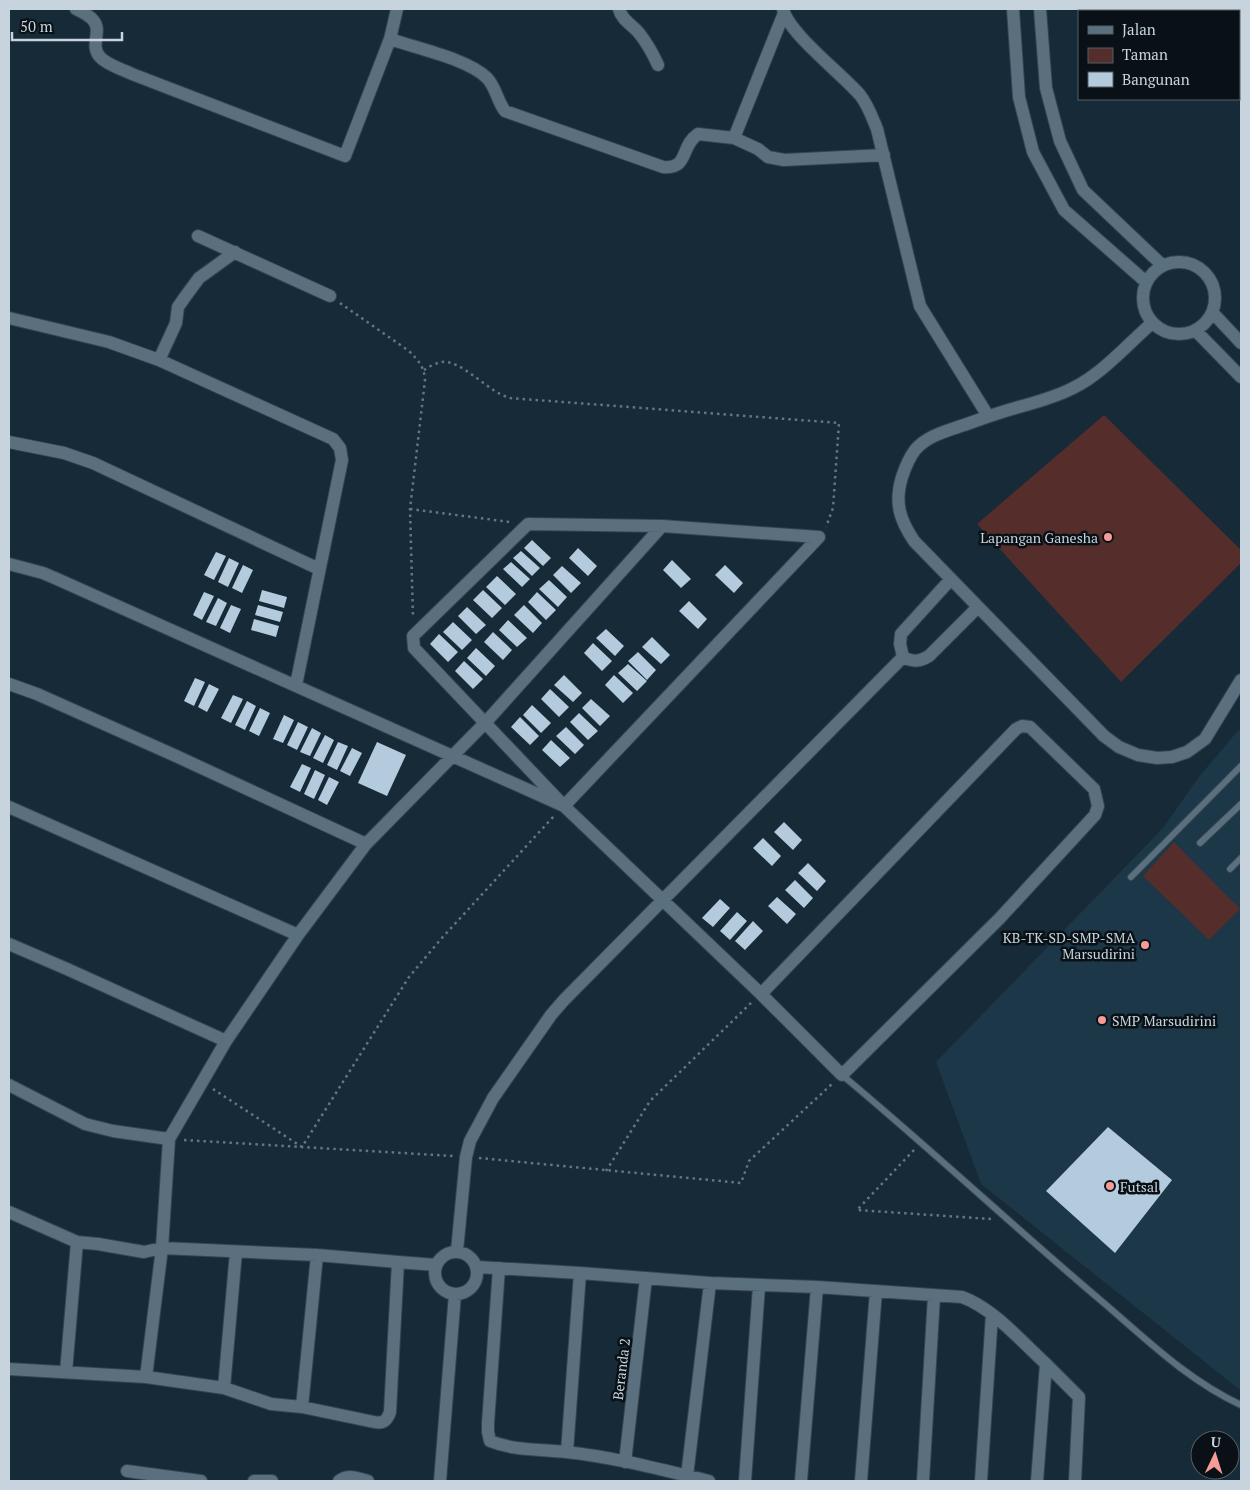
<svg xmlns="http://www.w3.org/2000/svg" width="1250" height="1490" font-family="'PT Serif',serif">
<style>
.built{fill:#1c3747}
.green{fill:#552d2b}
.building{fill:#b3cbdc}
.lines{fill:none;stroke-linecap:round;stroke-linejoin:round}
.lane-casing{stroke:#354450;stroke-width:8}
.street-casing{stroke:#354450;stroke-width:14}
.path{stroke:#657681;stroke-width:2.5;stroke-dasharray:2.5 4;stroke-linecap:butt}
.lane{stroke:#5a707f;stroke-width:6}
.street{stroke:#5a707f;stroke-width:12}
.poi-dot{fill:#f59c96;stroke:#091117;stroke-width:2}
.labels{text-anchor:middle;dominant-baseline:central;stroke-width:5;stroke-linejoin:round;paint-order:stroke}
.poi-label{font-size:14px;fill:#c8d4dd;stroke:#091117;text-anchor:end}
.street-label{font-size:14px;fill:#c8d4dd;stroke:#091117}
</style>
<rect width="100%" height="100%" fill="#162a37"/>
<!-- built -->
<path class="built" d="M1241,727V1388L1240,1390L981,1184L936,1062L1163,828L1198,778Z"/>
<!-- green -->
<path class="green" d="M1104,415L1241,550V563L1121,682L977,524Z
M1174,842L1240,909L1209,940L1143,876Z"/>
<!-- building -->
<path class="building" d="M532,540L551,558L543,566L524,548Z
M578,548L597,566L588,576L569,558Z
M521,551L540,568L532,576L513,558Z
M216,552L226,556L214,580L204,575Z
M229,558L239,563L228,587L218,582Z
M672,560L691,579L681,588L663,570Z
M511,562L530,579L522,587L503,569Z
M243,565L253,570L242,593L232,588Z
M725,565L743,583L734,593L715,575Z
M562,566L581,583L571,593L553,575Z
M497,576L516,594L505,605L486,587Z
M549,580L567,597L558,607L539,589Z
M262,590L287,597L284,608L259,601Z
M483,590L502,608L492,618L473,600Z
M204,592L214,596L202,620L193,615Z
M537,592L556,610L546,620L528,602Z
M218,598L227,603L216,626L206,622Z
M689,601L707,619L698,629L679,611Z
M231,605L241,609L230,633L220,628Z
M258,605L283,612L280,622L255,615Z
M524,605L542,623L533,633L514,615Z
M467,607L486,625L476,634L458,616Z
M254,619L279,626L276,637L251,630Z
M508,620L527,638L517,647L499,630Z
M453,622L472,640L462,650L443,632Z
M606,629L624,646L615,656L596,638Z
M493,632L512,650L503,660L484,642Z
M439,634L458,652L448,662L430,644Z
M652,637L670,655L661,664L642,647Z
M593,643L612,661L602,671L584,653Z
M476,648L495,666L486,676L467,658Z
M638,652L656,670L647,680L628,661Z
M464,661L483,679L473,689L455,671Z
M628,664L647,681L637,691L618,673Z
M564,675L582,693L573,702L554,685Z
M614,675L633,693L623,703L605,685Z
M195,678L205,682L194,706L184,701Z
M209,684L219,689L207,712L198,707Z
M550,689L569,707L559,717L541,699Z
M233,695L243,699L231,723L221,718Z
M591,699L610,716L600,726L582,708Z
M247,701L256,706L245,730L235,725Z
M532,705L551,723L541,733L523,715Z
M260,708L270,713L259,736L249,731Z
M579,713L598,731L588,740L570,722Z
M284,715L294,720L283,743L273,739Z
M520,717L539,736L530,745L511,727Z
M298,722L308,727L297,750L287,745Z
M566,727L584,745L575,754L556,736Z
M312,728L321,733L310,756L300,752Z
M325,735L334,740L323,763L313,758Z
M551,740L570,758L560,767L542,750Z
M338,742L348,746L337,770L327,765Z
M377,742L406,755L387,796L358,783Z
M352,748L362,753L350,776L340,771Z
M302,764L311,768L300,792L290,787Z
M315,770L325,775L314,799L304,794Z
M329,777L339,782L327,805L318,800Z
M784,822L802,840L793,850L774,832Z
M763,838L781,856L772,866L753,848Z
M808,863L826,881L817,891L798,873Z
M795,880L813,898L804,908L785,890Z
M777,897L796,914L787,924L768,906Z
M720,899L730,908L713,927L702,918Z
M737,912L747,921L730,940L720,931Z
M753,921L763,931L745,950L735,941Z
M1108,1127L1172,1180L1115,1253L1046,1191Z"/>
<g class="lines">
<!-- lane casing -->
<g class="lane-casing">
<path id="lane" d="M1200,843L1241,804
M1230,869L1241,858
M1131,877L1241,766
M842,1075C931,1149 1016,1229 1105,1304C1148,1341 1189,1381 1241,1405"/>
</g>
<!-- street casing -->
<g class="street-casing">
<path id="street" d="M76,9C82,12 89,15 93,20C103,31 89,45 100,57C107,65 122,69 132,74L345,156L390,39L397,9
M619,9C621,19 632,25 639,33C647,43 653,54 658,65
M783,9C789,34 841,73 860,95C868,105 872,117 877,129L920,306L988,416
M1013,9L1019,97L1033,152L1064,210L1146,282
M1040,9L1046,88L1060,141L1083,190L1162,265
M784,13L734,138L758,149L768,157L784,160L884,155
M390,39C416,48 468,59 487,78C496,87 497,101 505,111L663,167C689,170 680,146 698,134L734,138
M198,236L330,296
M1143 298a36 36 0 1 1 72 0a36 36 0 1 1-72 0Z
M1213,313L1241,343
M9,318L109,342L159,360L333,439L340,448L342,460L296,685
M1152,323C1128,344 1102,374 1073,388C1054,398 1033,403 1012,409C994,414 976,421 958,427C943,432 926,437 915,450C909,458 905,468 902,477C894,503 900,520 914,541L1104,736L1119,747L1138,755L1157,758L1172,757L1187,752L1205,739L1241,680
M1196,331L1241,377
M159,360L176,323L178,307L185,297L199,278L235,252
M9,442L64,453L93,463L319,569
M9,564L43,573L57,579L564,806L819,537
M903,657L900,644L901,634L951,579
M903,657C913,662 919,662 929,656L978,607
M9,684L37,694L176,756L366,844
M9,807L298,935
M9,944L67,969L226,1041
M761,994L1016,729L1022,726L1030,727L1094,789L1098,806L1095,815L1000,918L842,1075L761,994L564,806L414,648L413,636L528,524L662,526L819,537
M9,1085L85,1124L113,1131L169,1139
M9,1212L77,1242L98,1244L144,1252L162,1248L317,1255L398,1262L390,1412C387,1421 383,1424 374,1422L302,1407L271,1404L224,1388L146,1377L162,1248L169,1139L226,1041L298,935L366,844L485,723L662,526
M457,1251L466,1157L470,1141L493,1098L551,1015L564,1000L903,657
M435 1273a21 21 0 1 1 42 0a21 21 0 1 1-42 0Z
M398,1262L436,1265
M477,1267L580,1273L710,1283L817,1287L962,1297C993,1308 1022,1342 1046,1364L1037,1481
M499,1268L488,1423V1432L490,1441C515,1451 540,1449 566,1452C614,1457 662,1470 709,1481
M1046,1364L1079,1397L1075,1481
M9,1369L146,1377
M66,1372L77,1242
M224,1388L236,1252
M302,1407L317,1255
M567,1452L580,1273
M625,1462L646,1278
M127,1471L201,1481
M687,1476L710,1283
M254,1481H272
M339,1481C348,1474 358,1478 368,1481
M440,1481L455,1294
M745,1481L759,1286
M801,1481L817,1287
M861,1481L876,1291
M923,1481L934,1296
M981,1481L992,1314"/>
</g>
<!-- path -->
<path class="path" d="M340,303L409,351C419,361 424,367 425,380L410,509L413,617
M424,370C429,367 435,363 442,362C461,359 489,393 510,398L839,423L833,508L826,527
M410,509L510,522
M213,1089L302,1147L409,977L441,939L554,816
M184,1140L453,1156
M914,1150L857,1210L991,1219
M479,1158L741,1183L749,1161L833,1083
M606,1171L650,1101L751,1003"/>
<!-- lane -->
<use href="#lane" class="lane"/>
<!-- street -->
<use href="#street" class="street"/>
</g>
<!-- markers -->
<g class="poi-dot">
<circle cx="1108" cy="537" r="5"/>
<circle cx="1145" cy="945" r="5"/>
<circle cx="1102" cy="1020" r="5"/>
<circle cx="1110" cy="1186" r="5"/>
</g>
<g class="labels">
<!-- poi labels -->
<g class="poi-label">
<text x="1098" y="537">Lapangan Ganesha</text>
<text x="1135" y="937">KB-TK-SD-SMP-SMA<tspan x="1135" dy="16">Marsudirini</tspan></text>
<text x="1112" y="1020" text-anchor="start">SMP Marsudirini</text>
<text x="1120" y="1186" text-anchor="start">Futsal</text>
</g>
<!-- street labels -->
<g class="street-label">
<text transform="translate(621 1369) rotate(-83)">Beranda 2</text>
</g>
</g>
<!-- border -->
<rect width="1250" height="1490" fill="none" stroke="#c8d4dd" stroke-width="20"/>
<!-- legend -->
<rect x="1078" y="10" width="162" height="90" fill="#091117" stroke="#555f66"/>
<rect x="1088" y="26" width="25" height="8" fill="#5a707f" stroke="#555f66"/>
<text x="1122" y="35" font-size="15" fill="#c8d4dd">Jalan</text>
<rect x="1088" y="48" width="25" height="15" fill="#552d2b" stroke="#555f66"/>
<text x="1122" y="60" font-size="15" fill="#c8d4dd">Taman</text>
<rect x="1088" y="72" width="25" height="15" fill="#b3cbdc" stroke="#555f66"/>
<text x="1122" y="85" font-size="15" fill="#c8d4dd">Bangunan</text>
<!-- north arrow -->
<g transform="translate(1215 1455) rotate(4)"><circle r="24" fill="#091117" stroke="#555f66"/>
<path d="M0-4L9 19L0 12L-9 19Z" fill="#f59c96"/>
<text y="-8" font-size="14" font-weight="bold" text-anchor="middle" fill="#c8d4dd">U</text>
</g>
<!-- scale -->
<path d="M12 32v8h110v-8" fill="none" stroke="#c8d4dd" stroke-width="2.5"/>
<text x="20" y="32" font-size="15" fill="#c8d4dd" stroke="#091117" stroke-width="4" paint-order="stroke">50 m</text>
</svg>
